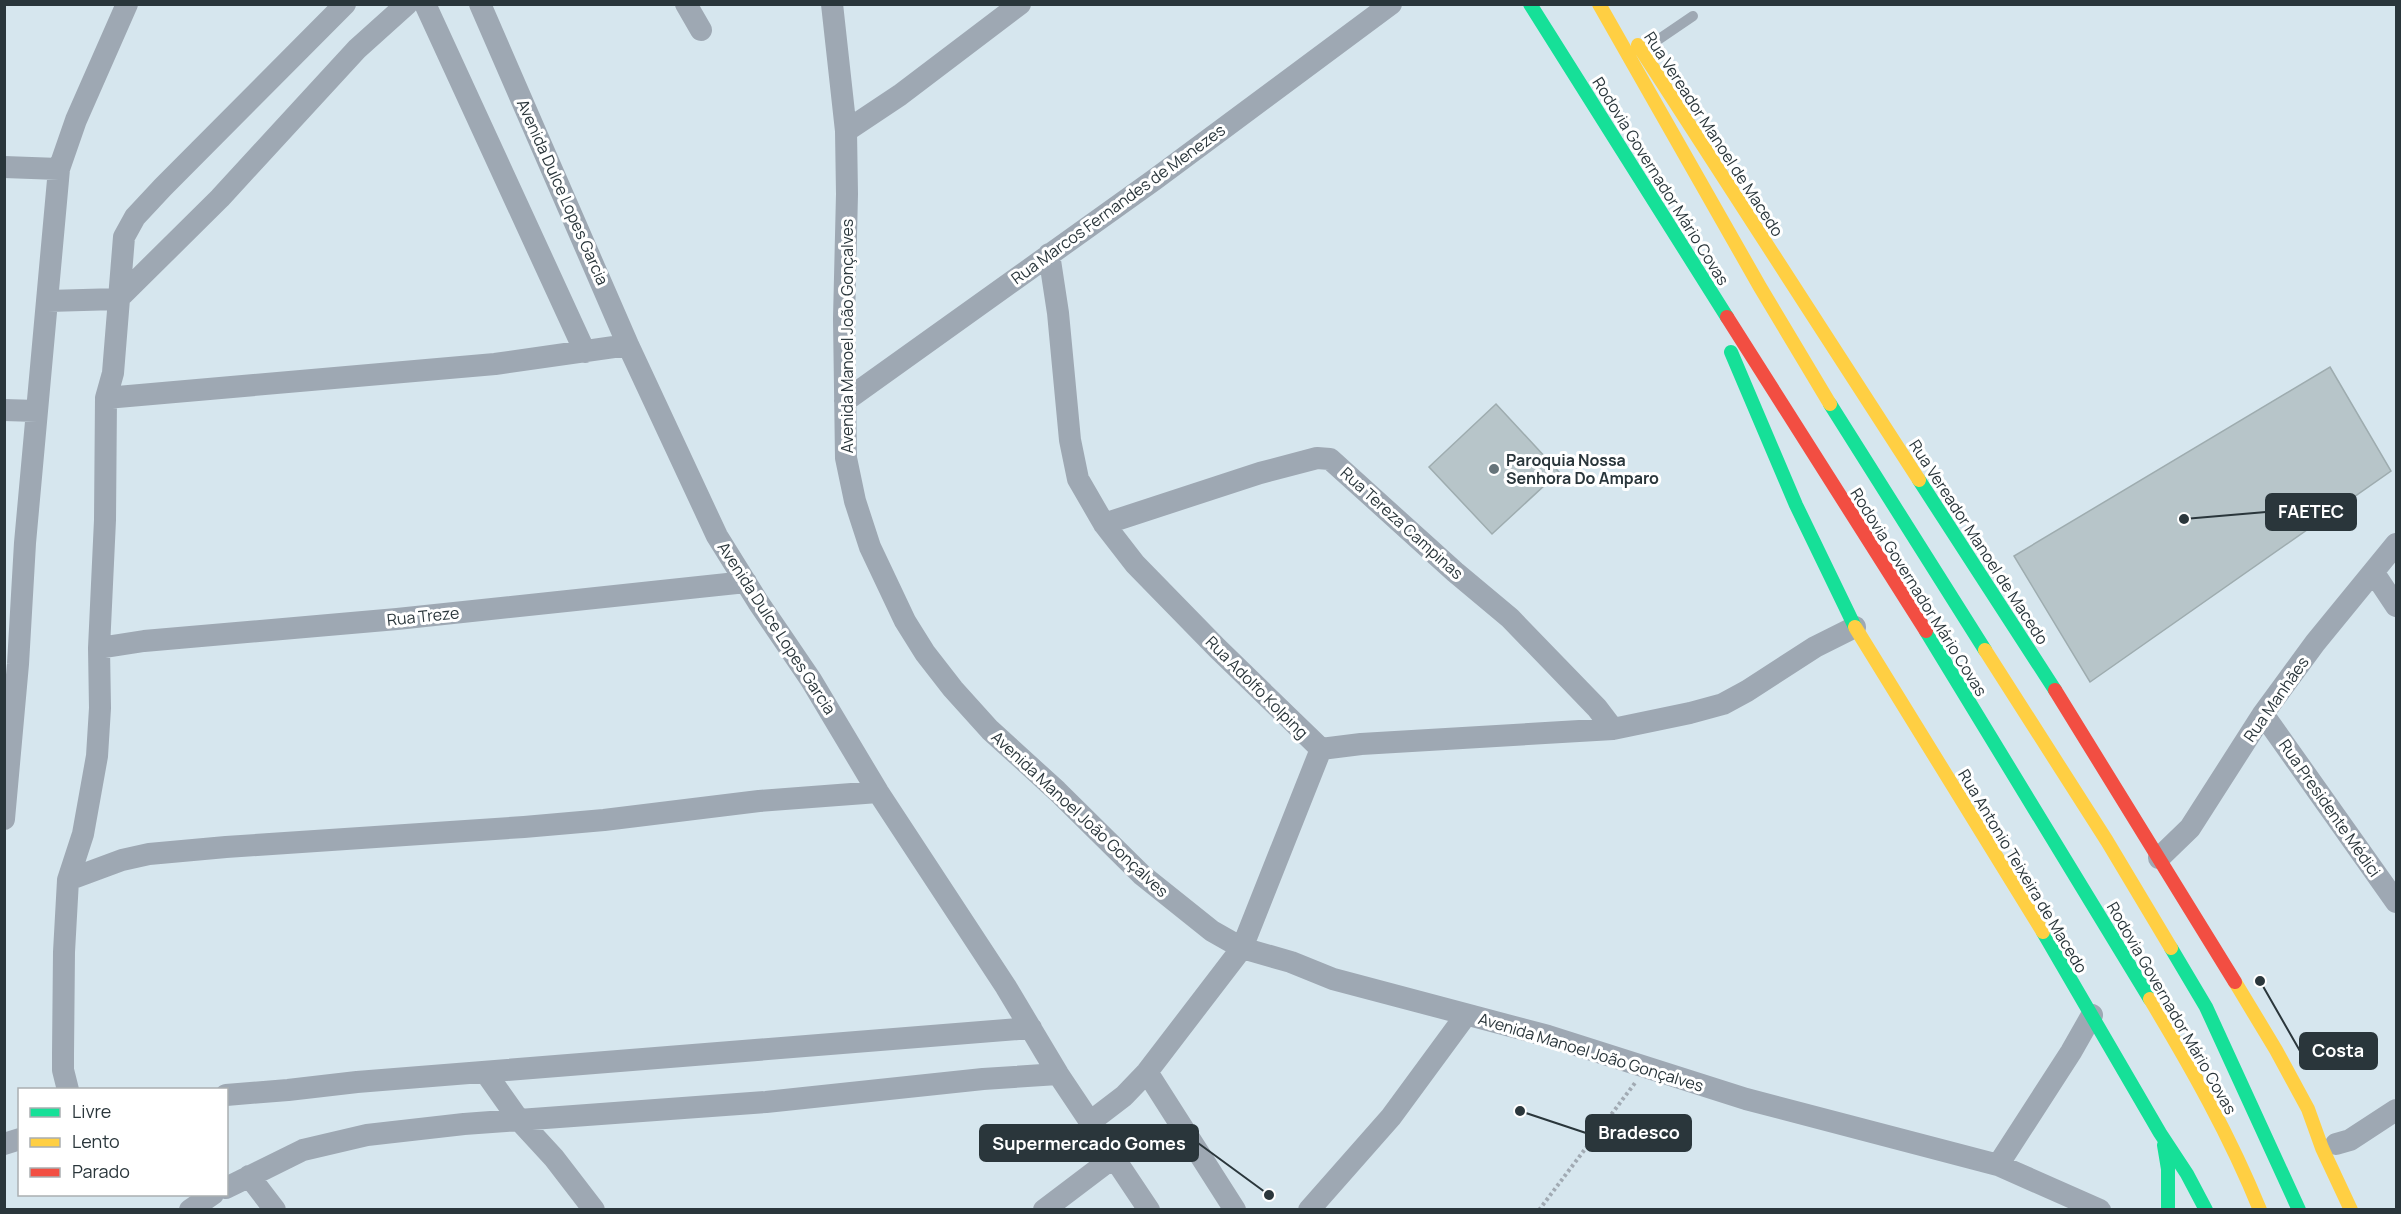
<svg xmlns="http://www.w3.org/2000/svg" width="2401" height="1214" font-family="Manrope,sans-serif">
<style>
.building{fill:#b7c5c9;stroke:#9eacaf;stroke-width:1.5}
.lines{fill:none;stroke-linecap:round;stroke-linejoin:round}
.path{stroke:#a1aab3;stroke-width:4;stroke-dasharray:3 3;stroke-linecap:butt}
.lane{stroke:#9ea8b3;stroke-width:10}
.street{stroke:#9ea8b3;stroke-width:22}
.fast{stroke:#16e098;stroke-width:14}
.slow{stroke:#ffcf43;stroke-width:14}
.jam{stroke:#f24e42;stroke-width:14}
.poi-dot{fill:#66747a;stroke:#fff;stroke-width:2}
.labels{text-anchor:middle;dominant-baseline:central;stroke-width:6;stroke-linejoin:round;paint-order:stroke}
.street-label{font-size:16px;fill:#2a363b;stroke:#fff}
.poi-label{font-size:16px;font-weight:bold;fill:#2a363b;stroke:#fff;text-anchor:start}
.leader{fill:none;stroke:#2a363b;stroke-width:2}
.callout-dot{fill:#2a363b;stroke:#fff;stroke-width:2}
.callout{fill:#2a363b;stroke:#2a363b;stroke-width:2}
.callout-label{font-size:18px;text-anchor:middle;font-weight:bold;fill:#fff}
</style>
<rect width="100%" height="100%" fill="#d6e6ee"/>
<!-- building -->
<path class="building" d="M2330,367L2391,471L2090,682L2014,556Z
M1496,404L1559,472L1492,534L1429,467Z"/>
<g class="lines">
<!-- path -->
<path class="path" d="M1539,1210L1635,1083"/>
<!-- lane -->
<path class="lane" d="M1643,50L1693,16"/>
<!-- street -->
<path class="street" d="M425,4L585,352
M480,4L628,345L717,536L758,602L811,680L878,792L1006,987L1058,1074L1149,1210
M686,4L701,30
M832,4L846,131L847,194L844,319L846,458L855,501L870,547L905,621L925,653L953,689L990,730L1057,791L1142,875L1212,931L1242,948L1291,962L1333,979L1548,1036L1746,1099L1998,1165L2100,1210
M846,131L900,95L1020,4
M4,167L59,169
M1049,254L1058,313L1070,440L1078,479L1104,524L1135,564L1217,648L1321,749
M48,301L118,299L220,198L357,49L407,4
M106,398L495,364L628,345
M845,401L1154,180L1391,4
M4,410L37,411
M1104,524L1260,473L1317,458L1330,459L1455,572L1510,618L1597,708L1613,729
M2374,573L2396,606
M99,648L144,641L397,619L746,582
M2263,714L2396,902
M1321,749L1361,744L1613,729L1690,713L1723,704L1747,691L1815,647L1855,627
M4,819L18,664L25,543L59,169L76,120L127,4
M2159,858L2190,828L2263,714L2315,643L2396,544
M68,880L122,860L149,854L226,847L524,827L604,820L759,801L878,792
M485,1072L519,1120L554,1158L594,1210
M1147,1072L1235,1210
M68,1090L63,1070V1054L64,952L68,880L83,834L97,756L100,708L99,648L105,520L106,398L113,373L124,237L135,217L163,187L345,4
M226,1095L288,1090L357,1082L1031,1028
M1090,1122L1124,1096L1147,1072L1242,948L1321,749
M4,1144L20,1139
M2336,1144L2350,1140L2396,1110
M1998,1165L2071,1052L2092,1015
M249,1176L275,1210
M226,1188L303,1150L367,1135L464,1124L766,1102L983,1079L1058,1074
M190,1210L213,1194
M1044,1210L1114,1157
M1309,1210L1391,1117L1466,1015"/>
<!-- fast -->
<path class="fast" d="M1530,4L1727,317
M1731,352L1796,505L1855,627
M1830,404L1985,650
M1919,480L2055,690
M1926,631L2150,999
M2043,932L2160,1133L2187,1174L2206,1210
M2171,948L2206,1007L2299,1210
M2164,1145L2168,1169V1210"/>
<!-- slow -->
<path class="slow" d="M1599,4L1760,287L1830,404
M1638,45L1919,480
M1855,627L2043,932
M1985,650L2107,841L2171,948
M2235,982L2276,1050L2308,1109L2322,1148L2351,1210
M2150,999C2191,1067 2230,1136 2260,1210"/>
<!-- jam -->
<path class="jam" d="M1727,317L1926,631
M2055,690L2235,982"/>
</g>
<!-- markers -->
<circle class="poi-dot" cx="1494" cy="469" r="6"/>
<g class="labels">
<!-- street labels -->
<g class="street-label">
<text transform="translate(1714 134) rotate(57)">Rua Vereador Manoel de Macedo</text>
<text transform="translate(1661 181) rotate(58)">Rodovia Governador Mário Covas</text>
<text transform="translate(563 192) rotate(66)">Avenida Dulce Lopes Garcia</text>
<text transform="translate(1118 204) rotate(-36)">Rua Marcos Fernandes de Menezes</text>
<text transform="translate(847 336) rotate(-90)">Avenida Manoel João Gonçalves</text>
<text transform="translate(1402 523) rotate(42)">Rua Tereza Campinas</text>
<text transform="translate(1979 542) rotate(57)">Rua Vereador Manoel de Macedo</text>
<text transform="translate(1919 592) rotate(58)">Rodovia Governador Mário Covas</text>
<text transform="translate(423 616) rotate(-6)">Rua Treze</text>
<text transform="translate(777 628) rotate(57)">Avenida Dulce Lopes Garcia</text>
<text transform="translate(1257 687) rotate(45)">Rua Adolfo Kolping</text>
<text transform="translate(2276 699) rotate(-55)">Rua Manhães</text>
<text transform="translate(2330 808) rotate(55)">Rua Presidente Médici</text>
<text transform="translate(1080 814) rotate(43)">Avenida Manoel João Gonçalves</text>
<text transform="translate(2023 871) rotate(59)">Rua Antonio Teixeira de Macedo</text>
<text transform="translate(2172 1008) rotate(60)">Rodovia Governador Mário Covas</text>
<text transform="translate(1591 1052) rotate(17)">Avenida Manoel João Gonçalves</text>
</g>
<!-- poi labels -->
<g class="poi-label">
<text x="1506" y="460">Paroquia Nossa<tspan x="1506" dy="18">Senhora Do Amparo</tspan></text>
</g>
</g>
<!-- callouts -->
<path class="leader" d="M2184 519L2266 512M2260 981L2300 1051M1520 1111L1586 1133M1269 1195L1198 1143"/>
<g class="callout-dot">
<circle cx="2184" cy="519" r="6"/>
<circle cx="2260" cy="981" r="6"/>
<circle cx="1520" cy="1111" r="6"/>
<circle cx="1269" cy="1195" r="6"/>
</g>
<g class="callout">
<rect x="2266" y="494" width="90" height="36" rx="6"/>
<rect x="2300" y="1033" width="77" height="36" rx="6"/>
<rect x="1586" y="1115" width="105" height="36" rx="6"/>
<rect x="980" y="1125" width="218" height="36" rx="6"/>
</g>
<g class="callout-label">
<text x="2311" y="518">FAETEC</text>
<text x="2338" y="1057">Costa</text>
<text x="1639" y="1139">Bradesco</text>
<text x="1089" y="1150">Supermercado Gomes</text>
</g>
<!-- border -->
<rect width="2401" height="1214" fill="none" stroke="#2a363b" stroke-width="12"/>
<!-- legend -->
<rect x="18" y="1088" width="210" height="108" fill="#ffffff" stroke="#aaafb1" stroke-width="1.5"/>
<rect x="30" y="1108" width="30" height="9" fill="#16e098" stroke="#aaafb1" stroke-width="1.5"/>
<text x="72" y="1118" font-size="18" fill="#2a363b">Livre</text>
<rect x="30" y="1138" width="30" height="9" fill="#ffcf43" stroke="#aaafb1" stroke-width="1.5"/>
<text x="72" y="1148" font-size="18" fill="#2a363b">Lento</text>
<rect x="30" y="1168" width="30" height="9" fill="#f24e42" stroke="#aaafb1" stroke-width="1.5"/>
<text x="72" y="1178" font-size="18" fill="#2a363b">Parado</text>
</svg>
